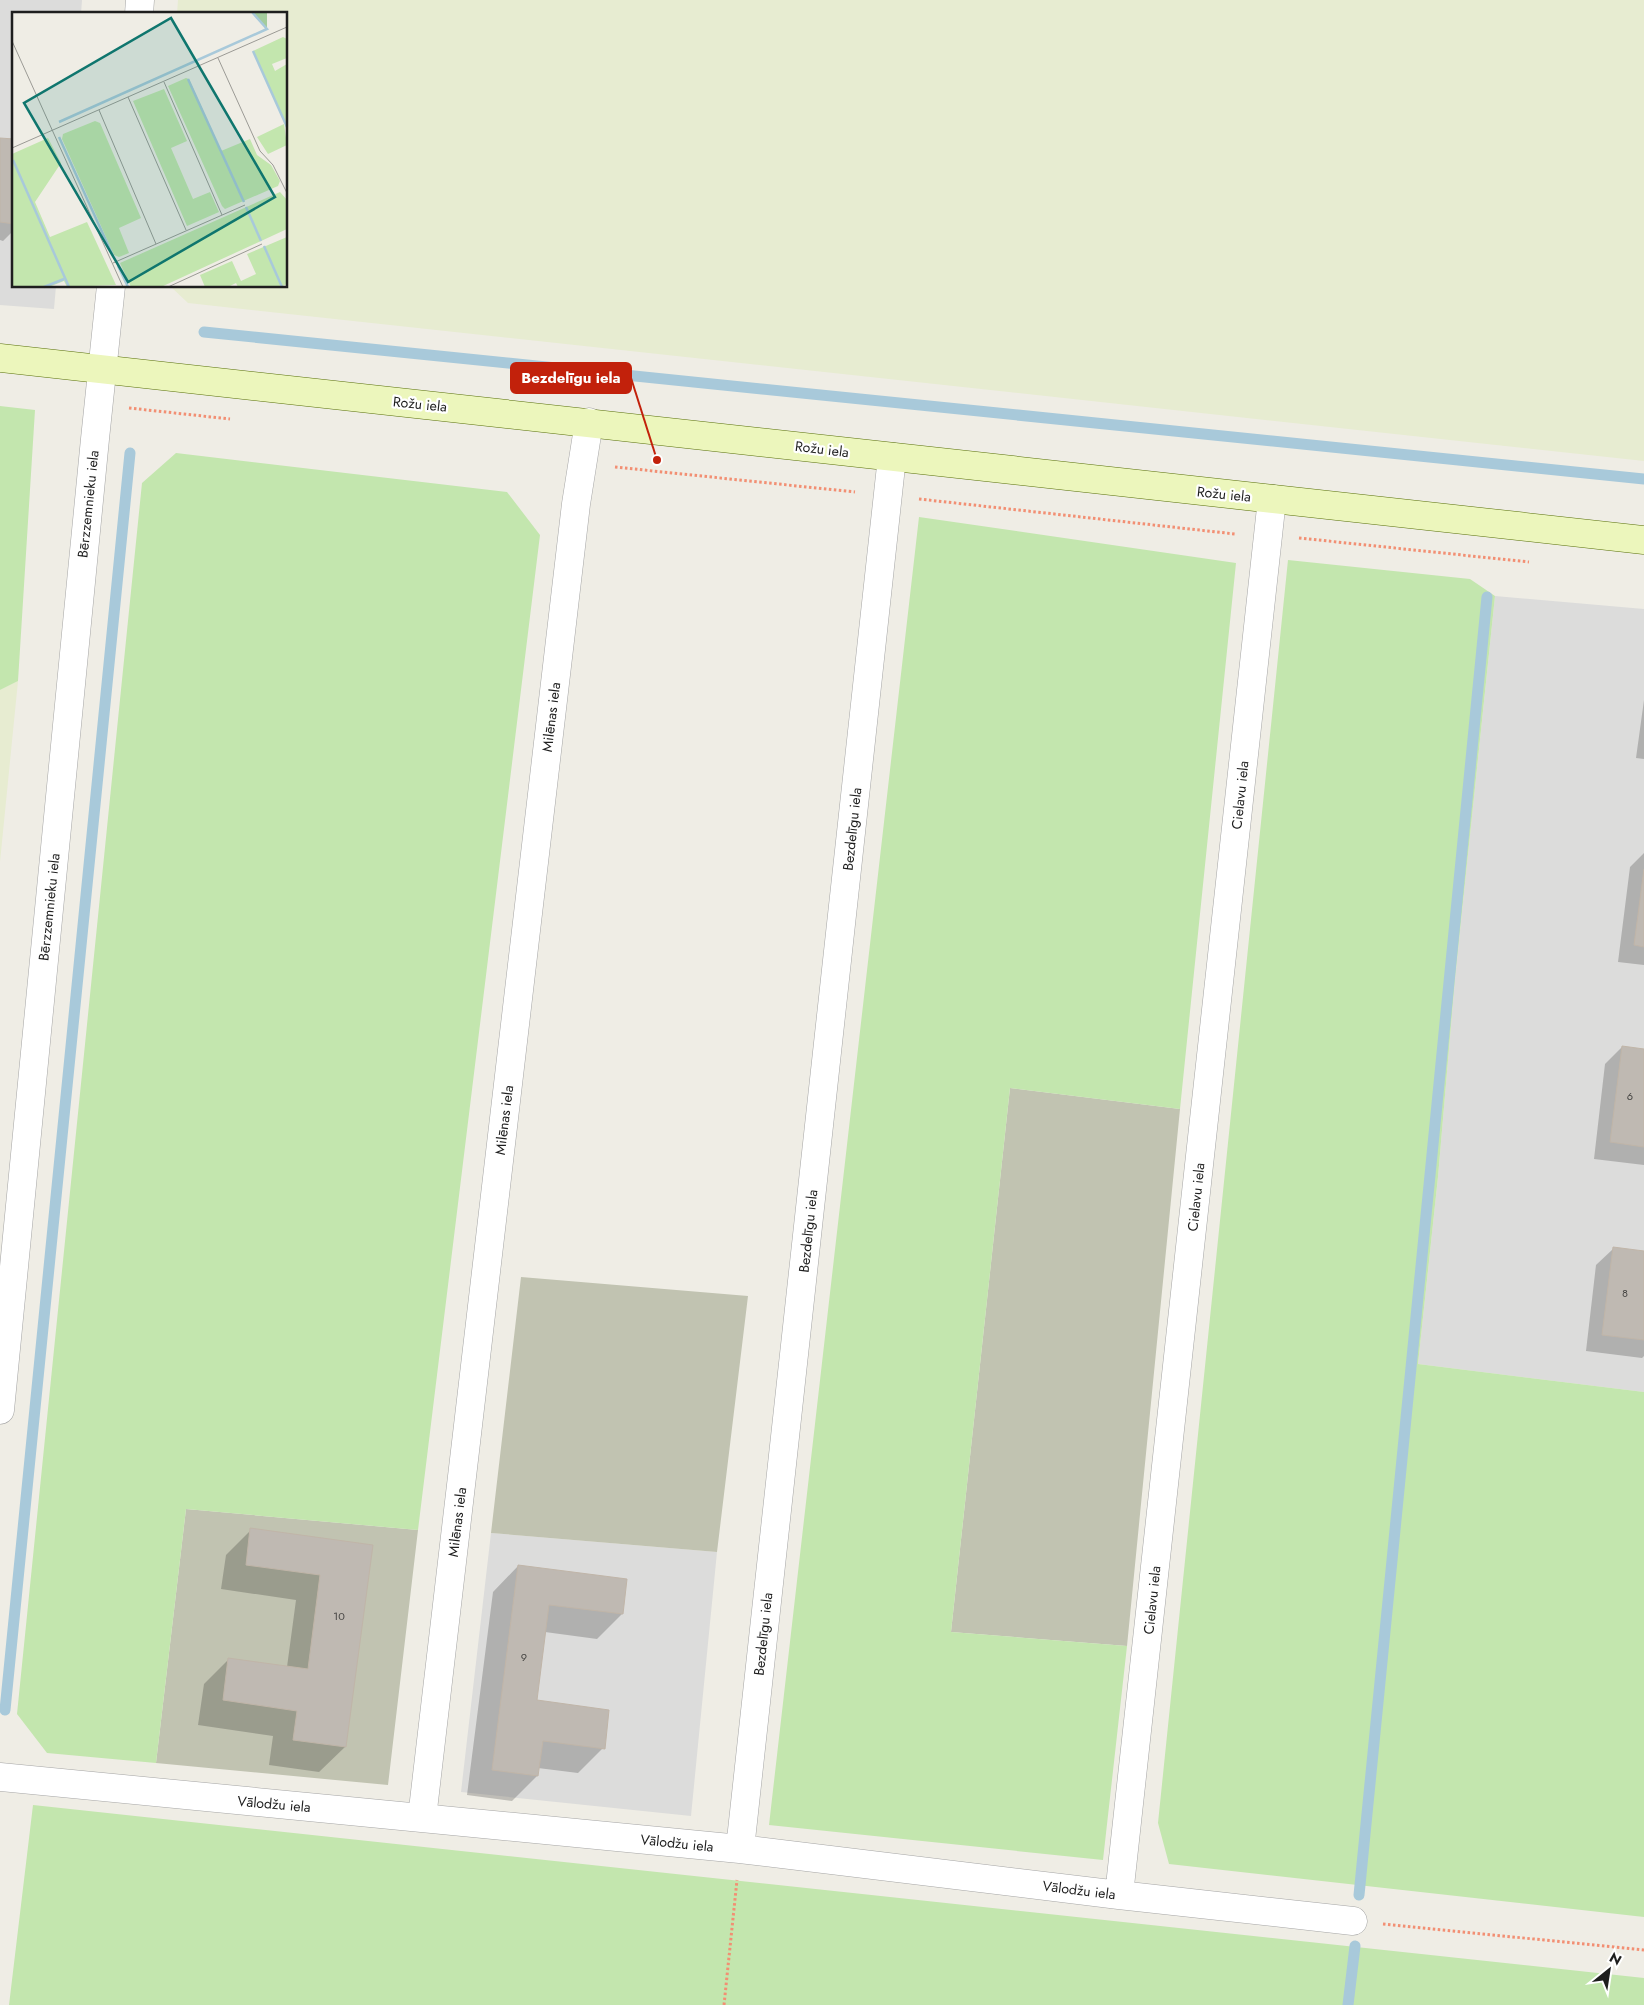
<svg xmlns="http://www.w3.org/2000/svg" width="1644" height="2005" font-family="Jost,sans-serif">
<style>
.residential{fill:#dcdcdb}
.construction{fill:#c1c3b1}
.farmland{fill:#e7ecd1}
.grass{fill:#c3e6ae}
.shadow{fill:#0003}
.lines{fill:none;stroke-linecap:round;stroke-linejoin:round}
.stream{stroke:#a8c9da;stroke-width:11}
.building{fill:#bfb9b2;stroke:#c0b5a8}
.street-casing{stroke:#a5a5a5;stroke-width:29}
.secondary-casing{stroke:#59700b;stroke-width:29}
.path{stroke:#f28f73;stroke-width:3;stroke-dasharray:2.5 2.5;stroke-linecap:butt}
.street{stroke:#fff;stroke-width:28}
.secondary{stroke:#ecf6bc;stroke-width:28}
.labels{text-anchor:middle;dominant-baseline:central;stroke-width:4.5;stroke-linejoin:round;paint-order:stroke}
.number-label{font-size:11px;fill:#464543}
.street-label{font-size:14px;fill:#1e1e1e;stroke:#fff}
.inset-river{fill:none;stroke:#a8c9da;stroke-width:2.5}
.inset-road{fill:none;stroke:#9b9a95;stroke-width:1}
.view{fill:#0f766e;fill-opacity:0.15;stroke:#0f766e;stroke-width:2.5}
.inset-edge{fill:none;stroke:#1e1e1e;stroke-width:2.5}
.leader{fill:none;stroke:#c2210b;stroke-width:2}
.callout-dot{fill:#c2210b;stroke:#fff;stroke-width:2}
.callout{fill:#c2210b;stroke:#c2210b;stroke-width:2}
.callout-label{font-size:15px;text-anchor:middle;font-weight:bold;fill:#fff}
</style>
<rect width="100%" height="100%" fill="#efede5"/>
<!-- residential -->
<path class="residential" d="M0,0H82L81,14H14V286H56L54,309L0,305Z
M1495,596L1644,609V1392L1418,1364L1438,1177L1455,979Z
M491,1533L717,1552L691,1816L461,1792Z"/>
<!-- construction -->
<path class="construction" d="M1010,1088L1180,1109L1127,1646L951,1632Z
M521,1277L748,1296L717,1552L491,1533Z
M186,1509L418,1530L388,1785L156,1763Z"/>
<!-- farmland -->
<path class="farmland" d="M178,0H1644V461L188,303L170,286H286V14H177Z
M18,681L0,862V690Z"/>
<!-- grass -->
<path class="grass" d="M0,406L35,410L18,681L0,690Z
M176,453L507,492L540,535L418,1530L186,1509L156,1763L47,1753L17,1714L142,483Z
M919,517L1236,563L1180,1109L1010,1088L951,1632L1127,1646L1103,1860L769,1825Z
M1288,560L1470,579L1495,596L1455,979L1438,1177L1418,1364L1644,1392V1917L1169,1864L1158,1823Z
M33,1805L1644,1978V2005H9Z"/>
<!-- shadow -->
<path class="shadow" d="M0,139L14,140V230L3,241L0,240Z
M1644,700V759L1636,758Z
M1644,853V965L1618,962L1630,867Z
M1622,1047L1644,1050V1165L1594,1159L1605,1064Z
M1613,1249L1644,1253V1356L1642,1358L1586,1351L1596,1265Z
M251,1530L372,1546L345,1747L319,1772L269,1765L273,1736L198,1725L204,1684L229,1659L287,1667L296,1600L221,1589L226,1555Z
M518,1566L622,1614L597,1639L545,1632L536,1701L603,1748L578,1773L538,1768L537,1776L512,1801L467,1795L493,1592Z"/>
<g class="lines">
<!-- stream -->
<path class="stream" d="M204,332L1644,479
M5,1710L130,453
M1359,1895L1487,597
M1348,2005L1355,1946"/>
</g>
<!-- building -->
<path class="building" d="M0,138L14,139V224L0,222Z
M1644,869V947L1634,945Z
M1622,1046L1644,1049V1147L1610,1142Z
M1613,1247L1644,1251V1340L1602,1335Z
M250,1528L373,1545L346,1747L293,1740L297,1711L223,1700L228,1658L308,1669L320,1575L246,1565Z
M518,1565L627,1579L623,1614L549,1605L537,1700L609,1710L605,1749L543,1741L538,1776L492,1770Z"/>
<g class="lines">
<!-- street casing -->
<g class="street-casing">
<path id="street" d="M139,14L140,0
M0,1410L95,439L111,286
M0,1777L740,1849L1119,1895L1353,1921
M422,1818L576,504L589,422
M740,1849L892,457
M1119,1895L1272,499"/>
</g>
<!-- secondary casing -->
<g class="secondary-casing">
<path id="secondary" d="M0,358L1644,540"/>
</g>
<!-- path -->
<path class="path" d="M129,408L230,419
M615,467L855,492
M919,499L1235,534
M1299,538L1529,562
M1383,1924L1644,1950
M724,2005L737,1880"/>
<!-- street -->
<use href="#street" class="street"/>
<!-- secondary -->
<use href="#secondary" class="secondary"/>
</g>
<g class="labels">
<!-- number labels -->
<g class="number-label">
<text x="1630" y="1096">6</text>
<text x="1625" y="1293">8</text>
<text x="339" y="1616">10</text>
<text x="524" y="1657">9</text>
</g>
<!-- street labels -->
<g class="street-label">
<text transform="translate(420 404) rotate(6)">Rožu iela</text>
<text transform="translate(822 449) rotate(7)">Rožu iela</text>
<text transform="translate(1224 494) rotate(6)">Rožu iela</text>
<text transform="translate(88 504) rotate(-84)">Bērzzemnieku iela</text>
<text transform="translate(551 717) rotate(-83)">Milēnas iela</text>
<text transform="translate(1240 795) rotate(-84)">Cielavu iela</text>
<text transform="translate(852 829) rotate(-84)">Bezdelīgu iela</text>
<text transform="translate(49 907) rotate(-84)">Bērzzemnieku iela</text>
<text transform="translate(504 1120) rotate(-83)">Milēnas iela</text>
<text transform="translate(1196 1197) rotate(-84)">Cielavu iela</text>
<text transform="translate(808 1231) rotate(-84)">Bezdelīgu iela</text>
<text transform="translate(457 1522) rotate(-83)">Milēnas iela</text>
<text transform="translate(1152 1600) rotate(-84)">Cielavu iela</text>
<text transform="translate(763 1634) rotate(-84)">Bezdelīgu iela</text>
<text transform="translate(274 1804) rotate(5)">Vālodžu iela</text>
<text transform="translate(677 1843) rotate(6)">Vālodžu iela</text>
<text transform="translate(1079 1890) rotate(7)">Vālodžu iela</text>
</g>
</g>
<!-- overview -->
<g transform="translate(12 12)">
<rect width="275" height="275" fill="#efede5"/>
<path d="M271,25L275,27V46L260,52L263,59L275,52V115L241,39ZM174,66L177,67L209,139L238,127L245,143L259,153L268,169L266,174L213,197L210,194L156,74ZM152,77L175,129L159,136L181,187L198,180L207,200L175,214L121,89ZM83,109L88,111L129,206L107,216L117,241L107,245L102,243L50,127L51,122ZM272,112L275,133L256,142L245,125ZM36,126L49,151L23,190L38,225L75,210L104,273L55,275L52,269L37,275H0V142ZM268,180L275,188V217L149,275H119L108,251ZM275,225V272L268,275H226L224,271L216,275H193L188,263L220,249L229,269L244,262L235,242Z" fill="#c3e6ae"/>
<path d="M239,0H255V16L250,12Z" fill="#a4cc9c"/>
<path class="inset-river" d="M241,39L275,115M176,67L232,190M47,110L255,17L240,0M47,125L101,244M1,148L57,275M234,195L249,229M252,234L270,275M106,254L116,275M32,275L52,267"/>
<path class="inset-road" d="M0,29L111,275M206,46L248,139L261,153L275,181M152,70L210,203M116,85L174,218M87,98L144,232M0,136L275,15M101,251L233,193M156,275L250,232"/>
<path class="view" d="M159,6L263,185L116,270L12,91Z"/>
<rect width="275" height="275" class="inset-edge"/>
</g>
<!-- callouts -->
<path class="leader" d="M657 460L631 378"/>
<circle class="callout-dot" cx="657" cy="460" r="5"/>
<rect class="callout" x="511" y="363" width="120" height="30" rx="5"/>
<g class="callout-label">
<text x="571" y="383">Bezdelīgu iela</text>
</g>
<!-- north arrow -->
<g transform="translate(1609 1970) rotate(30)" stroke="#ffffff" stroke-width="4" paint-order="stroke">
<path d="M0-4L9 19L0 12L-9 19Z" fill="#1e1e1e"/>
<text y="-8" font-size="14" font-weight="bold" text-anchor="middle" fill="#1e1e1e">N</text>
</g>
</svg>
